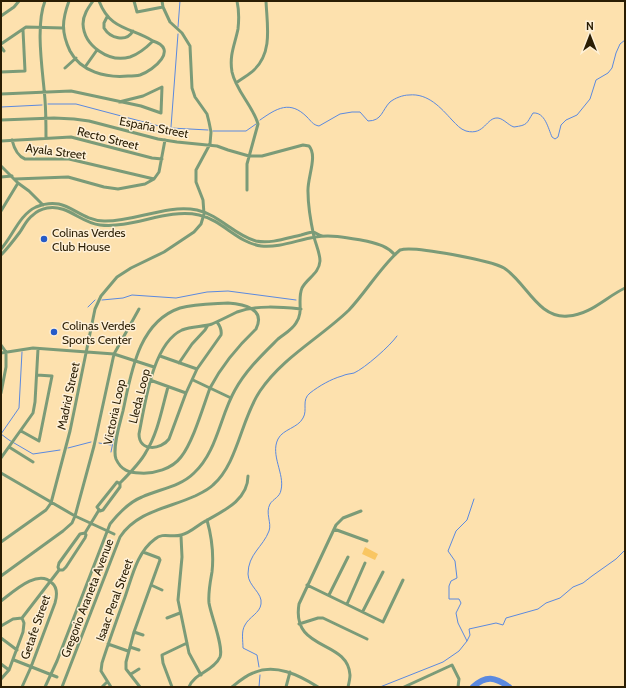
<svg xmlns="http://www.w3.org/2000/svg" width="626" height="688" font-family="Cabin,sans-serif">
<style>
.green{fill:#f9c662}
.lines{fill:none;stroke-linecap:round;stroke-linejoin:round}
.stream{stroke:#5b89df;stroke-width:1}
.river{stroke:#5b89df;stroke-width:6}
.minor{stroke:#7b9b78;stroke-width:3}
.poi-dot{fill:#255bc9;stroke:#fef0d7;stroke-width:1.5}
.labels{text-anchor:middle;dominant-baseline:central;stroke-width:3;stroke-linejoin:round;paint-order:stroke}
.street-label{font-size:12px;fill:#2a1d03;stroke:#fef0d7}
.poi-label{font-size:12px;fill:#2a1d03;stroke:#fef0d7;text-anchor:start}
</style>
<rect width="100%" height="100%" fill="#fde1ae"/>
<!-- green -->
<path class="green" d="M365,547L378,554L375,560L362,554Z"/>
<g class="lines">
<!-- stream -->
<path class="stream" d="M178,27L180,1
M48,104H76L159,126L171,128L208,130
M1,107L42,105
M260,120C277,108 290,100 307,117C311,121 313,125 319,126L340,114L352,112H360L368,121C382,121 382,110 390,102C395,98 403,95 409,95C428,93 441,108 452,120C457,125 460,129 466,131C485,136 486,117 498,118C504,119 508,125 514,127C528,125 526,124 533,113C545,112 548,128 552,137L555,139L558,137L561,125L566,120L577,115L590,99L596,80L608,73L612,68L616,53L620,44L625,40
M171,127L178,34
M213,131H246L256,124
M102,300L123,298L132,295L176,298L207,292L228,291L296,300
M88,307L95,300
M1,434L19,408L22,352
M1,434L9,440L33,454L60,450
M99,443L111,445
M68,448L91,442
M111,452L114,437
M467,641L470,635L469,629L496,623L503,625L506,618L538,609L546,603L560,598L573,587L583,583L592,576L616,559L625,550
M259,667L257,655L243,648C243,641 241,631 245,625C249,617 260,613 261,604C263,593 248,586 248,574C248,554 263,547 269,531C272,523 265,513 270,504C273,499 280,497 281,490C285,474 270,455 278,439C283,429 298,428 303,418C308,410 301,400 310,393C319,386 331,379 342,376C346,374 350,374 354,373C365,368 390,346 397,336
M259,687L260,675
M380,687L443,662L459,651L467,641L458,623L456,613L461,603L459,599H449V586L451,581L457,578L455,561L448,551L456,531L467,520L474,499"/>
<!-- river -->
<path class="river" d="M473,687C486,675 495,677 509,687"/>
<!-- minor -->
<path class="minor" d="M45,1C35,27 43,72 45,100C46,113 46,125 46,138
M69,1C62,20 61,32 70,51C81,72 106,78 128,76C132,76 136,76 140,75C154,70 179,49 153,41C146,48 139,54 130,57C109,63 84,46 83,24C83,15 88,8 93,1
M99,1C110,30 130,27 153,41
M134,1L137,12L163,7
M237,1C239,10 239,20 238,29C235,44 229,55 232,72C236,91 253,106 258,124L247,164V190
M1,16L14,7L19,1
M107,17L104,23V28C110,38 126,43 133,31
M1,44L26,27L63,28
M1,47L4,51
M85,67L97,50
M65,68L76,58
M1,72L25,71L23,30
M236,83C242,78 249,75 254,70C273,52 267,25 266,1
M1,94L71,91L141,106L161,113L162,87L143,96L119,102
M1,120L54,118L74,119L89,121L158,139L177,142L217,146L228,150L249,156H262L303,145L309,146C318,156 307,178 308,192C308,207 311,223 314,237C316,245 320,253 320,261C319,274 307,278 302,288C297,300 304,312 296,323C292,330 284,334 278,339C262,355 246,370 235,390C220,416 217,452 194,473C180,487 159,489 142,497C129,502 118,514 110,524L57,661L45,687
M12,140C14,148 17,156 25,159H69L154,179
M1,141L71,137L152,158L162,159
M1,166L18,183L29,191L43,205
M1,177L12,176
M15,179L68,177L104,187L118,189L145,184L154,179L159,172L165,140
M1,211L18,183
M1,249C13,236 19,215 36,207C67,194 76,220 104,221C134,222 166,204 197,210C220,215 234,235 256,241C271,244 287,238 301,235C305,234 310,232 313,232C316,233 319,235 322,236
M1,255C8,248 14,240 20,232C24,226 27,219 33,215C36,212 42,209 47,208C67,204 81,223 100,225C133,229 166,208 199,215C222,220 238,243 261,246C279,248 297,240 315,237C332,234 349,238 366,241C378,244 387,246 395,255
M228,303C244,304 266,309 256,329C237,347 222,365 210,388C203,407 193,442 181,457C172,469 154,474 140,473C129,473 121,470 116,459C112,448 120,423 123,411C131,374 138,322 180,308C195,304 213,304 228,303Z
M217,322C220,326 222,330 221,335L197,369L186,393L169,439C161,450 139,452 139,434C145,405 152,344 182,330C192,326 203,327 212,324C221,320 229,316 237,312C257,305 280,307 301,309
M1,345L6,352V367L1,393
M1,353L33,348L114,354L154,367
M160,356L197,369
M179,363L192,344L205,330L208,325
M150,380L186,393
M193,380L231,398
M21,431L39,441L52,376L37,375
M9,447L33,462
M1,458L33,413L35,402L38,349
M1,473L75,516L114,534
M117,482L120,484V487L103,510L100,511L97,507Z
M120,483C128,475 141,462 146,452C158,433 162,408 168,387
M334,529L367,541
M181,536L182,557L178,600L189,653L201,675
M1,542L46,510L51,503L70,431L95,309L101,296L117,277L131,268L164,252L194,232L201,224L204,214L203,200L196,182V170L210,144L211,132L209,122L207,114L195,97L192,88L190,46L182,33L170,22L163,7L162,1
M59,570L58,567L59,563L80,534L85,533
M1,576L63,531L72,523L75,516L94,446L114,354L139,309
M151,585L162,590
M307,585L383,622L403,580
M329,595L348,557
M1,601C13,592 38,568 52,583C58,588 57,596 55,603L31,667L22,687
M347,604L365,563
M363,611L383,572
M22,618L59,570H63L66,567L85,538L86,535L85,533L99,510
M167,618L180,613
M299,624L318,618H323L367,639
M1,626L13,619L22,618
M134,632L143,635
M1,638L17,650
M108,644L128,651
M130,647L139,650
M14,660L57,677
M1,664L9,670
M131,674L139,669
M1,679L9,670L23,632L24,623L22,618
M62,687L120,537C137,511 169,508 195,496C201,493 208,490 213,485C238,463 241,419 260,391C283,357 320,338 349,310C366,292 382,265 400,250C413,245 492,261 504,268C526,282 538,319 568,316C590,315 606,297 625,288
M102,687L107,682
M111,687L101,671L102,663C109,641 117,619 125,597C132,577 137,552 155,539C163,532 172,538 181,535C188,534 196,527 202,523C221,512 248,501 248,476
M140,687L126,669V662L134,632L160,560L159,558L143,552
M172,687L163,663L162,655L187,643
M189,687C193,674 214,671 220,657C224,647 211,616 209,603C208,593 210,583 212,572C214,554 212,538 207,520
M232,687C238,682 245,676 253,673C275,663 299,675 318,687
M286,687L290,672
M348,687C349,683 350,678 350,675C348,639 291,652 299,604L336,525L343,518L361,511
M404,687L452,665L459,679L458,687"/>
</g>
<!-- markers -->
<g class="poi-dot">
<circle cx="44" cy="239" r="4"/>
<circle cx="54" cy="332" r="4"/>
</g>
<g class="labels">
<!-- street labels -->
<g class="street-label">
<text transform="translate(154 127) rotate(11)">España Street</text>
<text transform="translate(108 138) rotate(14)">Recto Street</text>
<text transform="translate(56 151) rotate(7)">Ayala Street</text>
<text transform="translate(68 396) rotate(-78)">Madrid Street</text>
<text transform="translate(139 396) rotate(-76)">Lleda Loop</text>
<text transform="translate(114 412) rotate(-78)">Victoria Loop</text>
<text transform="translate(87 598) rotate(-69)">Gregorio Araneta Avenue</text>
<text transform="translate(114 600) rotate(-70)">Isaac Peral Street</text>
<text transform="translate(35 627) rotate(-71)">Getafe Street</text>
</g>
<!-- poi labels -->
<g class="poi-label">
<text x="52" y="232">Colinas Verdes<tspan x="52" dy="14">Club House</tspan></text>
<text x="62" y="325">Colinas Verdes<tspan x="62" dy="14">Sports Center</tspan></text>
</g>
</g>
<!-- border -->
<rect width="626" height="688" fill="none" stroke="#2a1d03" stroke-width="4"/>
<!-- north arrow -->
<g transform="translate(590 36)" stroke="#fef0d7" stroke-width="3" paint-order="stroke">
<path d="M0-3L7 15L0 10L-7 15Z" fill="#2a1d03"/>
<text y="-6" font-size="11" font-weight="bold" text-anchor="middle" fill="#2a1d03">N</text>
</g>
</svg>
